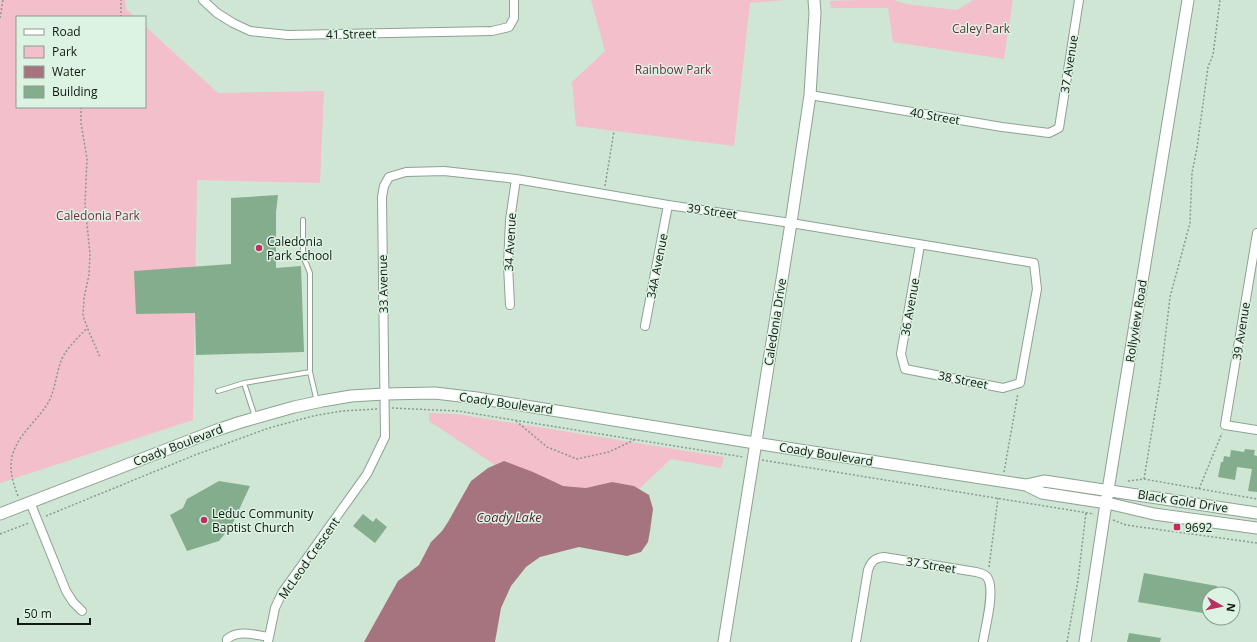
<svg xmlns="http://www.w3.org/2000/svg" width="1257" height="642" font-family="'Open Sans',sans-serif">
<style>
.green{fill:#f3bfca}
.water{fill:#a6747f}
.building{fill:#84ad8e}
.lines{fill:none;stroke-linecap:round;stroke-linejoin:round}
.lane-casing{stroke:#8da292;stroke-width:6}
.street-casing{stroke:#8da292;stroke-width:10}
.secondary-casing{stroke:#8da292;stroke-width:13}
.path{stroke:#899a8c;stroke-width:1.5;stroke-dasharray:2 2;stroke-linecap:butt}
.lane{stroke:#fff;stroke-width:4}
.street{stroke:#fff;stroke-width:8}
.secondary{stroke:#fff;stroke-width:11}
.poi-dot{fill:#bc2f61;stroke:#ddf3e2;stroke-width:1.5}
.labels{text-anchor:middle;dominant-baseline:central;stroke-width:3;stroke-linejoin:round;paint-order:stroke}
.park-label{font-size:12px;fill:#702f41;stroke:#ddf3e2}
.street-label{font-size:12px;fill:#111812;stroke:#ddf3e2}
.poi-label{font-size:12px;fill:#111812;stroke:#ddf3e2;text-anchor:start}
.water-label{font-size:13px;font-style:italic;fill:#58192d;stroke:#ddf3e2}
</style>
<rect width="100%" height="100%" fill="#d0e6d4"/>
<!-- green -->
<path class="green" d="M0,0H125L126,9L135,17H17V107H145V26L218,93L324,91L320,183L197,180L193,420L0,483Z
M591,0H787L750,3L734,146L576,126L572,82L605,51Z
M860,0H893L906,4L957,10L973,0H1013L1004,59L893,42L888,8H831L830,1Z
M429,413L456,414L724,457L721,468L671,459L639,489L634,486L612,482L586,488L563,486L504,461L495,465L429,421Z"/>
<!-- water -->
<path class="water" d="M504,461L533,472L563,486L586,488L612,482L634,486L649,495L653,509L650,531L648,542L641,552L627,556L579,547L540,557L526,567L511,586L501,608L495,642H364L398,581L419,565L431,542L442,531L448,522L471,481L488,468Z"/>
<!-- building -->
<path class="building" d="M278,195L276,212V268L301,266L304,352L196,355L195,313L136,314L134,271L231,264V198Z
M1245,449L1255,450L1254,455L1257,456V492L1248,491L1252,469L1237,467L1235,480L1218,477L1221,462H1223L1224,456L1230,457L1231,450L1244,452Z
M219,481L250,486L232,525L219,541L187,551L170,515L183,508L187,499Z
M363,514L373,522L376,518L387,527L375,543L353,526Z
M1144,573L1217,586L1215,594H1209V614L1138,602Z
M1129,633L1161,638L1160,642H1127Z"/>
<g class="lines">
<!-- lane casing -->
<g class="lane-casing">
<path id="lane" d="M303,220V256L310,273V372
M218,391L244,383
M255,417L244,383L310,372L317,402"/>
</g>
<!-- street casing -->
<g class="street-casing">
<path id="street" d="M203,0L217,13L233,23L250,31L288,35L492,31L509,27L514,18V0
M810,95L1002,127L1049,133L1059,128L1079,0
M1257,233L1225,425L1257,430
M510,305L508,265L510,220L516,179
M645,326L668,205
M30,502L66,591L73,602L82,611
M227,642V639C239,629 254,635 269,637
M268,642L275,608L282,593L367,474L385,437L382,197L384,186L389,177L406,172L444,171L516,179L668,205L791,223L1034,263L1037,289L1020,383L1003,388L905,369L901,354L920,245
M856,642L868,570C871,562 874,558 884,557L976,572C980,573 985,574 987,577C996,589 985,628 983,642"/>
</g>
<!-- secondary casing -->
<g class="secondary-casing">
<path id="secondary" d="M1026,485L1044,481L1257,513
M0,514L217,430L241,422L294,407L322,401L351,396L384,394L435,393L477,398L755,443L1026,485L1042,493L1107,503L1154,514L1257,528
M724,642L791,223L810,95L815,13L814,0
M1085,642L1108,490L1188,0"/>
</g>
<!-- path -->
<path class="path" d="M121,17V0
M0,18L3,0
M81,107V123L87,159L85,204L90,254L89,275L84,298L83,316L89,332L100,357
M605,186L614,131
M392,408L458,411L743,457
M516,421L547,447L577,459L609,452L634,440
M762,460L1094,514
M1004,472L1018,393
M1144,479L1160,382L1170,297L1190,223L1192,173L1197,148L1208,67L1213,55L1220,0
M1128,481L1144,479L1257,499
M1199,489L1222,433
M18,496C6,466 9,450 30,426C37,417 45,410 50,399C55,388 56,376 60,364C64,350 77,339 87,328
M46,516L195,455L269,428L313,416L342,411L377,409
M1113,520L1126,525L1257,543
M0,534L29,523
M989,567L998,498
M1067,642L1078,580L1086,512"/>
<!-- lane -->
<use href="#lane" class="lane"/>
<!-- street -->
<use href="#street" class="street"/>
<!-- secondary -->
<use href="#secondary" class="secondary"/>
</g>
<!-- markers -->
<g class="poi-dot">
<circle cx="259" cy="248" r="4"/>
<circle cx="204" cy="520" r="4"/>
<rect x="1173" y="523" width="8" height="8" rx="2"/>
</g>
<g class="labels">
<!-- park labels -->
<g class="park-label">
<text x="981" y="28">Caley Park</text>
<text x="673" y="69">Rainbow Park</text>
<text x="98" y="215">Caledonia Park</text>
</g>
<!-- street labels -->
<g class="street-label">
<text transform="translate(351 34) rotate(-1)">41 Street</text>
<text transform="translate(1069 64) rotate(-81)">37 Avenue</text>
<text transform="translate(935 116) rotate(10)">40 Street</text>
<text transform="translate(712 211) rotate(8)">39 Street</text>
<text transform="translate(510 242) rotate(-87)">34 Avenue</text>
<text transform="translate(657 266) rotate(-79)">34A Avenue</text>
<text transform="translate(383 284) rotate(-91)">33 Avenue</text>
<text transform="translate(910 307) rotate(-80)">36 Avenue</text>
<text transform="translate(1136 321) rotate(-81)">Rollyview Road</text>
<text transform="translate(775 322) rotate(-81)">Caledonia Drive</text>
<text transform="translate(1241 331) rotate(-81)">39 Avenue</text>
<text transform="translate(963 380) rotate(11)">38 Street</text>
<text transform="translate(506 403) rotate(8)">Coady Boulevard</text>
<text transform="translate(178 445) rotate(-21)">Coady Boulevard</text>
<text transform="translate(826 454) rotate(9)">Coady Boulevard</text>
<text transform="translate(1183 501) rotate(9)">Black Gold Drive</text>
<text transform="translate(309 558) rotate(-55)">McLeod Crescent</text>
<text transform="translate(931 565) rotate(9)">37 Street</text>
</g>
<!-- poi labels -->
<g class="poi-label">
<text x="267" y="241">Caledonia<tspan x="267" dy="14">Park School</tspan></text>
<text x="212" y="513">Leduc Community<tspan x="212" dy="14">Baptist Church</tspan></text>
<text x="1185" y="527">9692</text>
</g>
<!-- water labels -->
<g class="water-label">
<text x="509" y="517">Coady Lake</text>
</g>
</g>
<!-- legend -->
<rect x="16" y="16" width="130" height="92" fill="#ddf3e2" stroke="#8b9b8f"/>
<rect x="24" y="29" width="20" height="6" fill="#ffffff" stroke="#8b9b8f"/>
<text x="52" y="36" font-size="12" fill="#111812">Road</text>
<rect x="24" y="46" width="20" height="12" fill="#f3bfca" stroke="#8b9b8f"/>
<text x="52" y="56" font-size="12" fill="#111812">Park</text>
<rect x="24" y="66" width="20" height="12" fill="#a6747f" stroke="#8b9b8f"/>
<text x="52" y="76" font-size="12" fill="#111812">Water</text>
<rect x="24" y="86" width="20" height="12" fill="#84ad8e" stroke="#8b9b8f"/>
<text x="52" y="96" font-size="12" fill="#111812">Building</text>
<!-- north arrow -->
<g transform="translate(1221 606) rotate(99)"><circle r="19" fill="#ddf3e2" stroke="#8b9b8f"/>
<path d="M0-3L7 15L0 10L-7 15Z" fill="#bc2f61"/>
<text y="-6" font-size="11" font-weight="bold" text-anchor="middle" fill="#111812">N</text>
</g>
<!-- scale -->
<path d="M18 618v6h72v-6" fill="none" stroke="#111812" stroke-width="2"/>
<text x="24" y="618" font-size="12" fill="#111812" stroke="#ddf3e2" stroke-width="3" paint-order="stroke">50 m</text>
</svg>
